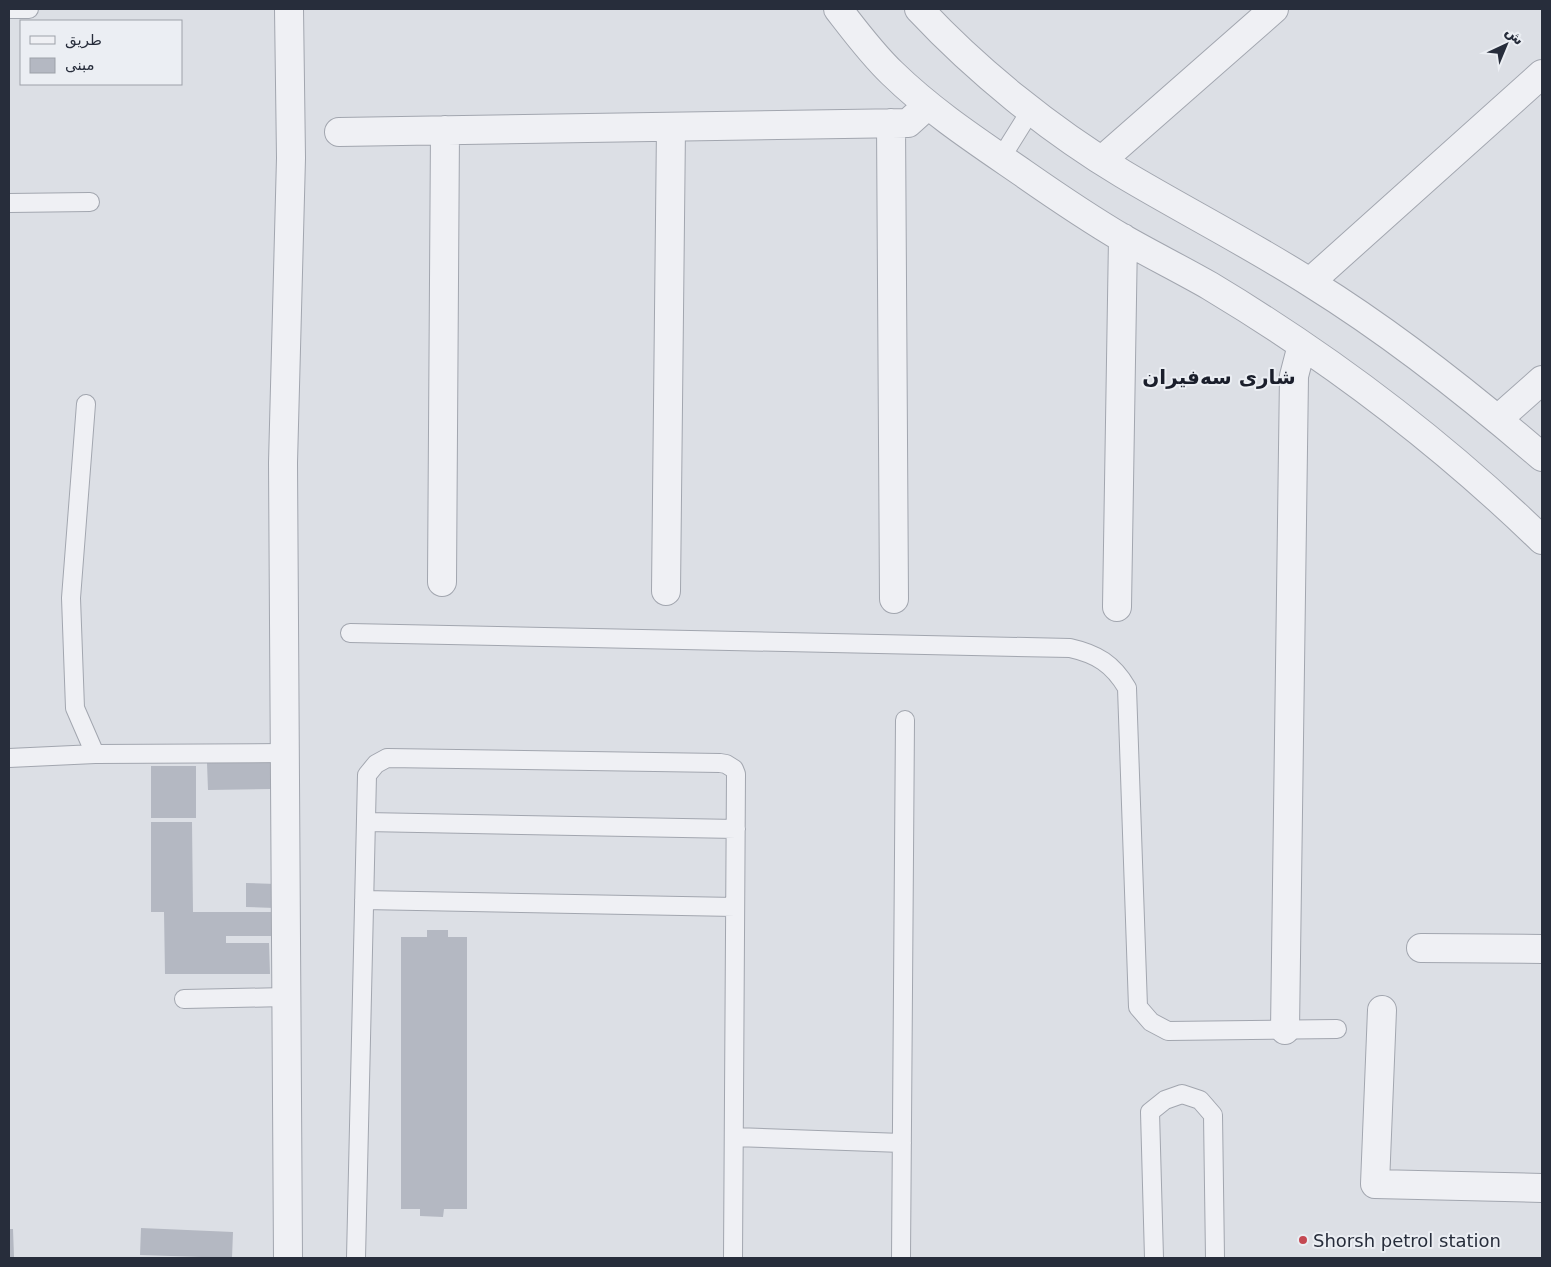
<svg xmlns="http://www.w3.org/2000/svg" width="1551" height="1267" font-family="'DejaVu Sans','Noto Naskh Arabic',sans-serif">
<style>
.building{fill:#b4b8c2}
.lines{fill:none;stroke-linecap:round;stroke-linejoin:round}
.service-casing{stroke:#a2a6af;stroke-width:20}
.minor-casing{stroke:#a2a6af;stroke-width:30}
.service{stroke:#eff0f4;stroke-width:18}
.minor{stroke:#eff0f4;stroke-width:28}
.poi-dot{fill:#c44852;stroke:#ebeef3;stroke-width:2}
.labels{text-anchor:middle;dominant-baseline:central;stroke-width:4;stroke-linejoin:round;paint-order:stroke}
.poi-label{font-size:18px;fill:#272d3b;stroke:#ebeef3;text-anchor:start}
.quarter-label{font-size:20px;font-weight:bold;fill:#1a1e2b;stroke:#ebeef3}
</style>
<rect width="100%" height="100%" fill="#dcdfe5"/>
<!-- building -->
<path class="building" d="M270,762L271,789L208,790L207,763Z
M151,766H196V818H151Z
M151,822H192L193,912H272V936H226V943H269L270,974H165L164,912H151Z
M246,883L276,884L275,908L246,907Z
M427,930H448V937H467V1209H444L443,1217L420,1216V1209H401V937H427Z
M141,1228L233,1232L232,1258L140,1255Z
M9,1229H13L14,1257H9Z"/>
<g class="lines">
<!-- service casing -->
<g class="service-casing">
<path id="service" d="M9,9H29
M1001,158L1031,110
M9,203L90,202
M86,404L71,598L75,708L95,754L285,753
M350,633L1070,648C1097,654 1113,664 1127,688L1138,1007L1151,1022L1168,1031L1337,1029
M9,758L95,754
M366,822L736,829
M364,900L735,907
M184,999L286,997
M734,1137L902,1143
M356,1258L367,775L376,764L387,758L720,763L726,764L734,769L736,774L733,1258
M901,1258L905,720
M1154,1258L1150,1112L1165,1100L1182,1094L1200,1100L1213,1115L1215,1258"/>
</g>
<!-- minor casing -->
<g class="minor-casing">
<path id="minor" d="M838,9C855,31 872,54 892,73C932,112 978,142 1023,173C1056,196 1090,219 1124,239C1152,255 1182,270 1210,286C1330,358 1442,443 1542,540
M919,9C977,71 1050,130 1123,174C1185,211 1250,244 1311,283C1393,334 1469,394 1542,457
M891,123L894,599
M339,132L908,123L928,105
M1102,160L1274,9
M1310,282L1542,74
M1498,419L1542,380
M442,582L445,130
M666,591L671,127
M1117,607L1123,238
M1421,948L1542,949
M1382,1010L1375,1184L1542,1188
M1285,1030L1294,376L1302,345
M288,1258L283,463L291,158L289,9"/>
</g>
<!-- service -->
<use href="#service" class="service"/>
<!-- minor -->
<use href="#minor" class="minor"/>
</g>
<!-- markers -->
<circle class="poi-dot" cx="1303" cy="1240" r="5"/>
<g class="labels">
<!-- poi labels -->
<g class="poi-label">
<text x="1313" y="1240">Shorsh petrol station</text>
</g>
<!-- quarter labels -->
<g class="quarter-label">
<text x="1219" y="377">شاری سەفیران</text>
</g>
</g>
<!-- border -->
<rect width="1551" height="1267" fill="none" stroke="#272d3b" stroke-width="20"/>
<!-- legend -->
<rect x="20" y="20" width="162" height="65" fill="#ebeef3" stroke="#9da1a9"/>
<rect x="30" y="36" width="25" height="8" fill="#eff0f4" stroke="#9da1a9"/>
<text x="65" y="45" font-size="15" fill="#272d3b">طريق</text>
<rect x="30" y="58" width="25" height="15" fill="#b4b8c2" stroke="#9da1a9"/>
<text x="65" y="70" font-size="15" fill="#272d3b">مبنى</text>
<!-- north arrow -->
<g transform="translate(1506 45) rotate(44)" stroke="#ebeef3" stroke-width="4" paint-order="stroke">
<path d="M0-4L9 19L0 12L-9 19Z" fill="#272d3b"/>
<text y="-8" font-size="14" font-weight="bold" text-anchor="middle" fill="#272d3b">ش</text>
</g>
</svg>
